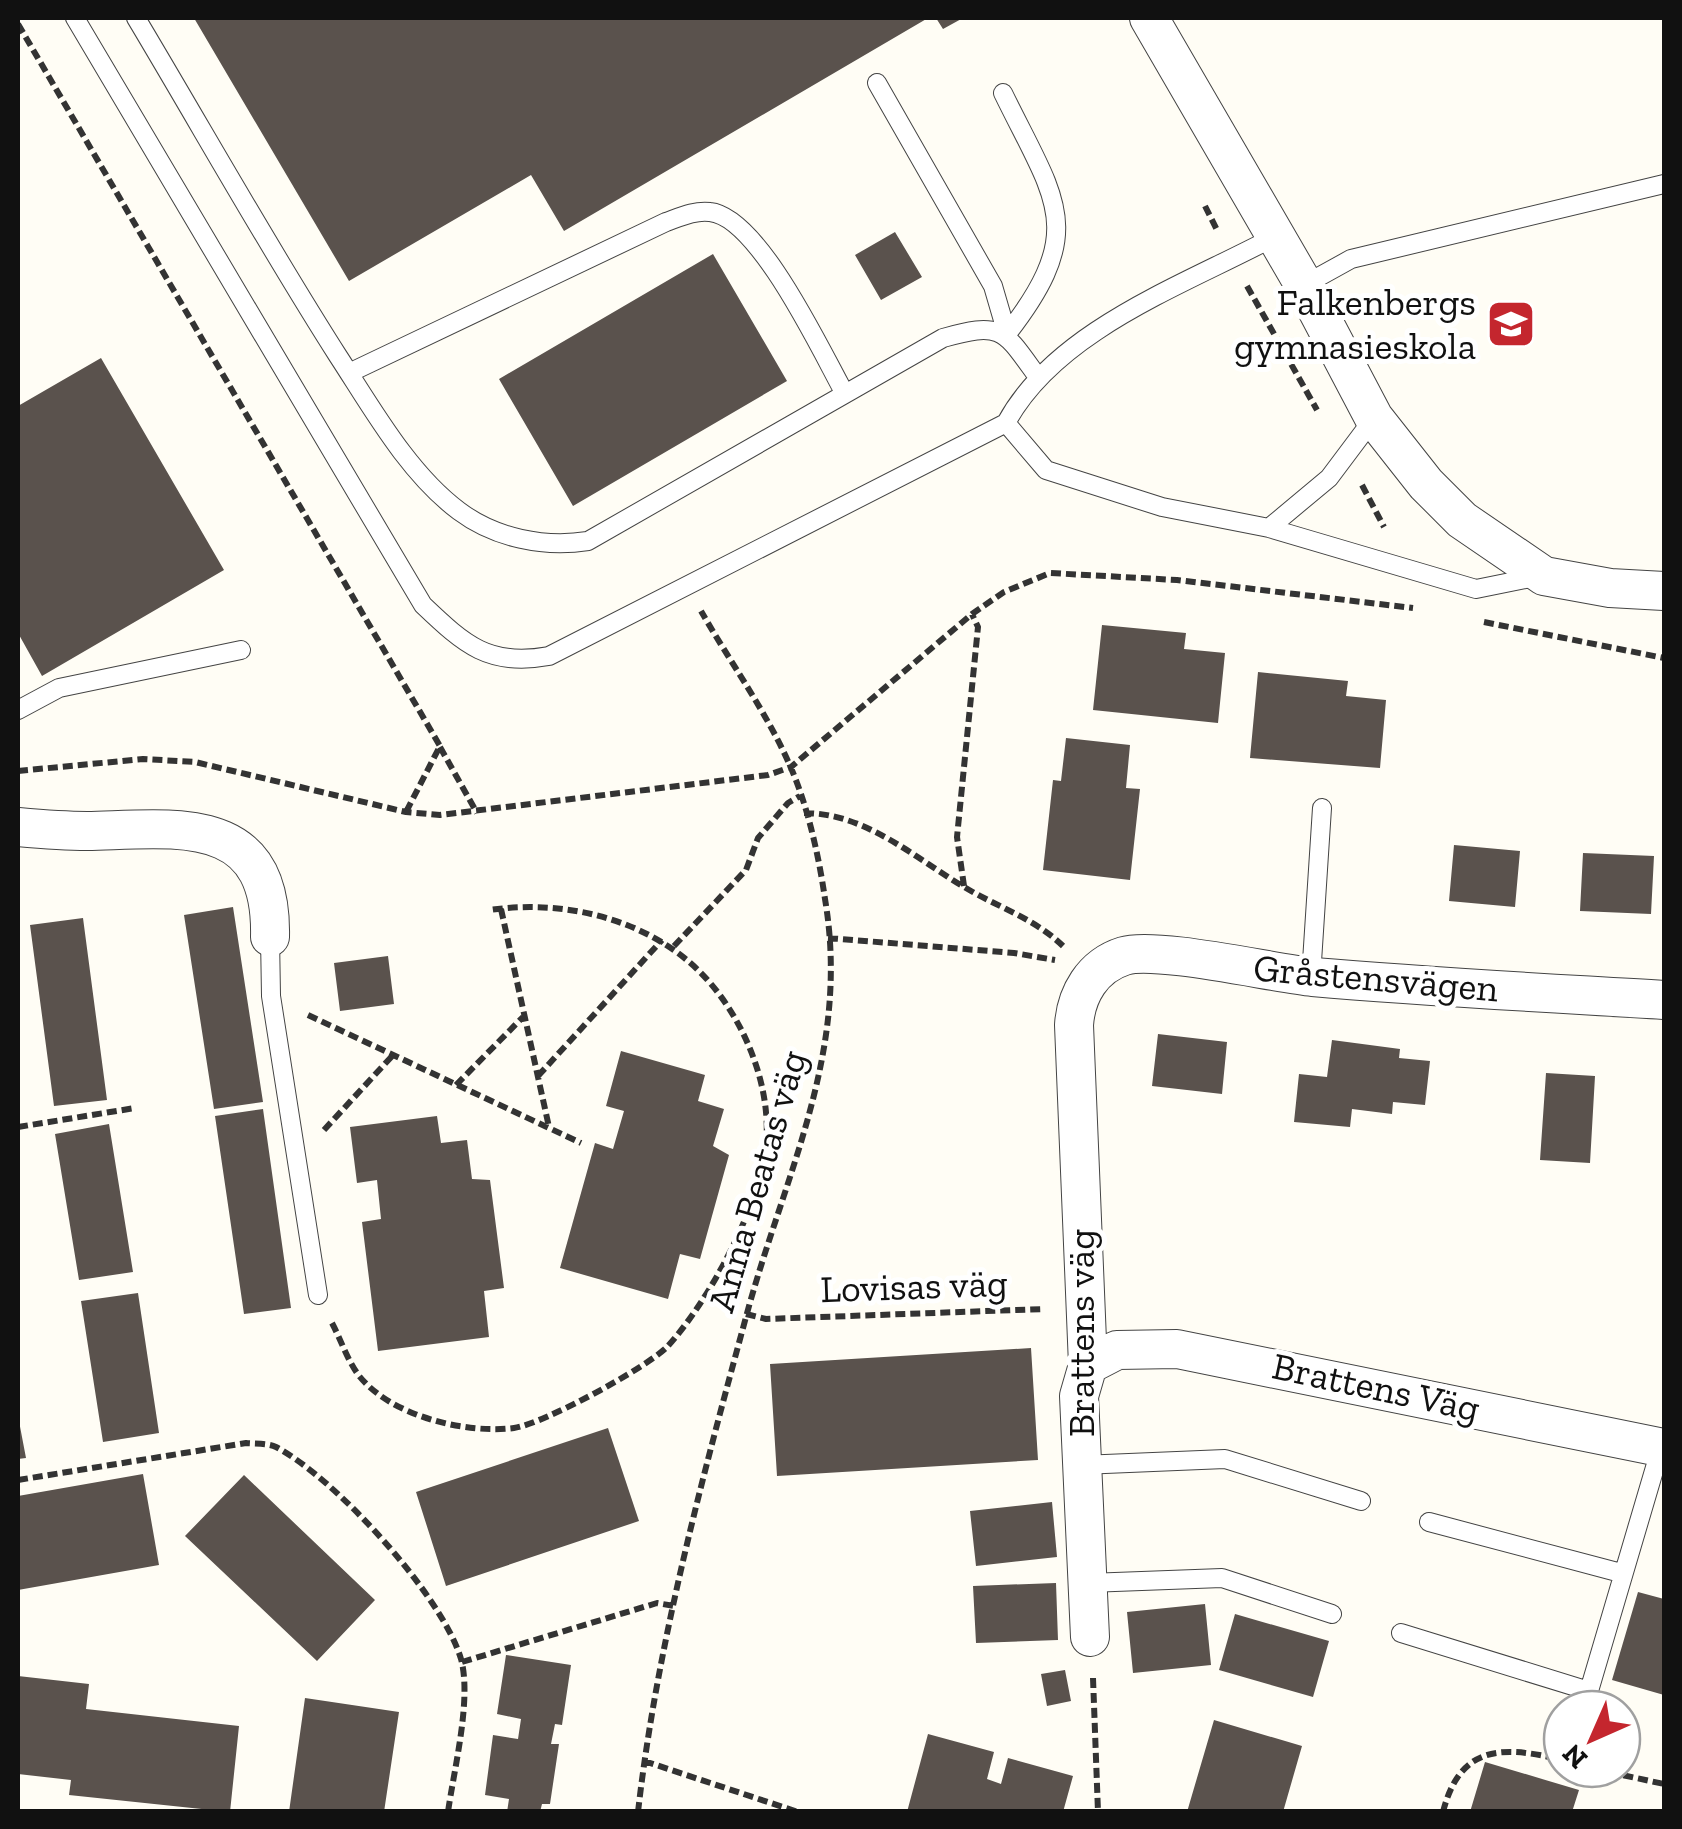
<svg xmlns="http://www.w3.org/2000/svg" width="1682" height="1829" font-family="'Zilla Slab',serif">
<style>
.building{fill:#5a524d}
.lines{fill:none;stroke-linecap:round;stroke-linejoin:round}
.lane-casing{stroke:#444;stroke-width:20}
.street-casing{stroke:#444;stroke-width:40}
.path{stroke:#333;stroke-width:6;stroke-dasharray:10 5;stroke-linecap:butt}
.lane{stroke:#fff;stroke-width:18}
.street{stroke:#fff;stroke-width:38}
.labels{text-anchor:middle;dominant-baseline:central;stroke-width:10;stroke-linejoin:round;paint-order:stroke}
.poi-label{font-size:38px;fill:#111;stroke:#fff;text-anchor:end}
.street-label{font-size:38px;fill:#111;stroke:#fff}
</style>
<rect width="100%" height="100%" fill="#fffdf5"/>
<!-- building -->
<path class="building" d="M194,18H928L564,231L531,175L349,281Z
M936,18H963L943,29Z
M895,232L922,277L881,300L855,255Z
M713,254L787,381L573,506L499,379Z
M101,358L224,570L42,676L18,633V406Z
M1102,625L1186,633L1184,649L1225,653L1218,723L1093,710Z
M1258,672L1348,681L1346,696L1386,700L1380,768L1250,758Z
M1066,738L1130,745L1126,788L1140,789L1130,880L1043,870L1053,780L1061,781Z
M1454,845L1520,851L1515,907L1449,901Z
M1583,853L1654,856L1651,914L1580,911Z
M233,907L263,1102L214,1109L184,915Z
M83,918L107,1100L54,1106L30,925Z
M388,956L394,1004L340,1011L334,963Z
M1158,1034L1227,1042L1222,1094L1152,1086Z
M1332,1040L1400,1049L1399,1058L1430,1061L1425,1105L1393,1102L1392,1114L1352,1109L1350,1127L1294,1122L1299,1074L1327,1077Z
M621,1051L705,1075L698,1101L724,1109L713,1146L729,1155L700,1259L680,1254L668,1299L560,1268L595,1143L613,1149L624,1111L606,1106Z
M1546,1073L1595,1076L1590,1163L1540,1160Z
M263,1109L291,1308L244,1314L215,1116Z
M437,1116L441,1143L467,1140L472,1179L490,1180L504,1288L484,1291L489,1337L378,1351L362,1222L381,1219L377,1180L357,1183L350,1127Z
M109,1124L133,1272L79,1280L55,1134Z
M138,1293L159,1433L103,1442L81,1301Z
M1031,1348L1038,1460L777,1476L770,1364Z
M18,1416L26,1458L18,1459Z
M608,1428L639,1521L446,1586L416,1492Z
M143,1474L159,1565L18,1590V1496Z
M244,1475L375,1600L317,1661L185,1536Z
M1052,1502L1057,1557L976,1566L970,1511Z
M1056,1583L1058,1640L976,1643L973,1586Z
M1638,1592L1664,1599V1695L1612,1680Z
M1205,1604L1211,1665L1133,1673L1127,1612Z
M1235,1614L1329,1641L1313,1697L1219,1670Z
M506,1655L571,1665L562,1725L555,1724L551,1744H559L550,1804H542L540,1812H507L509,1799L485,1795L493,1735L518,1739L521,1719L497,1714Z
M1065,1670L1071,1701L1047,1706L1041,1674Z
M18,1676L89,1684L86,1709L239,1726L230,1812L69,1795L71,1780L18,1774Z
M305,1698L399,1712L384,1812H289Z
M1214,1720L1302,1746L1283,1812H1187Z
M928,1734L994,1752L987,1779L1001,1784L1008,1758L1073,1776L1063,1812H907Z
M1485,1762L1579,1790L1572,1812H1470Z"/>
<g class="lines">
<!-- lane casing -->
<g class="lane-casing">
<path id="lane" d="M75,18L423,605C465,645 489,667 549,656L1006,423C1056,330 1184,285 1274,237
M136,18C203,130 267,245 338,356C372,408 408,473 459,511C495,538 544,548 588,541L943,338C1002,321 1004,330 1037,376
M877,83L993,286L1007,334
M1003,93C1055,200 1089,229 1007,334
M1304,285L1351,259L1664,184
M349,373L666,222C680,217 695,210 710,212C759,217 822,353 845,394
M1006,423L1046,470L1162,507L1269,528L1476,589L1540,576
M1269,528L1329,478L1374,418
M18,710L59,688L241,650
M270,937L271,996L318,1295
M1311,977L1322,808
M1081,1465L1225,1459L1361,1501
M1429,1522L1621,1573
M1088,1583L1222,1578L1332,1614
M1401,1633L1589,1691L1661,1447"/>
</g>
<!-- street casing -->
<g class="street-casing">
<path id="street" d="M1149,18L1304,285L1374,418L1426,484L1462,520L1544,576L1610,588L1664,591
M18,827C40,829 64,831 87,831C176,829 273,812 270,937
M1088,1365L1117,1350L1177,1349L1664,1448
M1090,1637L1079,1396L1088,1365L1074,1025C1076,995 1092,966 1124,956C1155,946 1273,973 1313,977C1430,987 1548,993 1664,1000"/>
</g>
<!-- path -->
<path class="path" d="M18,24L440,746L406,812
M1205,206L1217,230
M1247,286L1317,410
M1362,485L1384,527
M1484,622L1664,658
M440,747L477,813
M18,771L143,759L195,762L406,812L440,815L768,775L791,767L972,614L1004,592L1050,573L1177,580L1413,608
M804,813C868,813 918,861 971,891C1003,909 1036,920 1063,946
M964,886L957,837L978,627L972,614
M501,909L549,1127
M828,938L1014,953L1055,960
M674,946L746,870L758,838L788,803L800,796
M308,1015L581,1143
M538,1076L662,940
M456,1085L523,1017
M18,1127L135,1108
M324,1130L393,1055
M746,1314L766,1319L1044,1309
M332,1323C341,1340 348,1362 360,1377C392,1416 465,1434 514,1428C543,1424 646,1368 667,1347C709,1301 760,1207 766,1144C772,1084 742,1014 700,972C647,919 564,899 490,910
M18,1480L246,1443C256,1444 268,1443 276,1447C335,1478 442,1595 461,1659C472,1699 454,1769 448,1812
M462,1662L657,1603L674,1606
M1093,1678L1098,1812
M644,1761L798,1812
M1594,1769L1664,1784
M638,1812C657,1645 702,1479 746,1317C784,1175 851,1053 825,899C819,857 808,807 791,768C768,714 730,662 701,611
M1443,1812C1460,1745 1502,1745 1562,1760"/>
<!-- lane -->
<use href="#lane" class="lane"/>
<!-- street -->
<use href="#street" class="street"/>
</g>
<!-- icons -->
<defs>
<g id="school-square" transform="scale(2.5)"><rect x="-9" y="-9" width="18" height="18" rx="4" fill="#c4262e" stroke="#fff"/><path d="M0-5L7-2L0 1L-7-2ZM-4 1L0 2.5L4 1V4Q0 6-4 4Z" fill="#fff"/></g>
</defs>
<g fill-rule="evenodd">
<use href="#school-square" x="1511" y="324"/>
</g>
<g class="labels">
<!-- poi labels -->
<g class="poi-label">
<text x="1476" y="302">Falkenbergs<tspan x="1476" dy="44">gymnasieskola</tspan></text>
</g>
<!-- street labels -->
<g class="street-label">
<text transform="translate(1376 978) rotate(5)">Gråstensvägen</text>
<text transform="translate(757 1181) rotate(-74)">Anna Beatas väg</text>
<text transform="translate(914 1286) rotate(-2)">Lovisas väg</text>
<text transform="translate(1081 1333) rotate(-90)">Brattens väg</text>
<text transform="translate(1376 1387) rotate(12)">Brattens Väg</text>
</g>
</g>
<!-- border -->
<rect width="1682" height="1829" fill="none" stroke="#111111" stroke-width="40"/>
<!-- north arrow -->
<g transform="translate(1592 1739) rotate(225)"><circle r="48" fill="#ffffff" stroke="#a0a0a0" stroke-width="2.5"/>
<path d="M0-8L18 38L0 25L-18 38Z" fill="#c4262e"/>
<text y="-15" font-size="28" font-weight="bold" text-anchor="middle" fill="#111111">N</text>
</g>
</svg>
